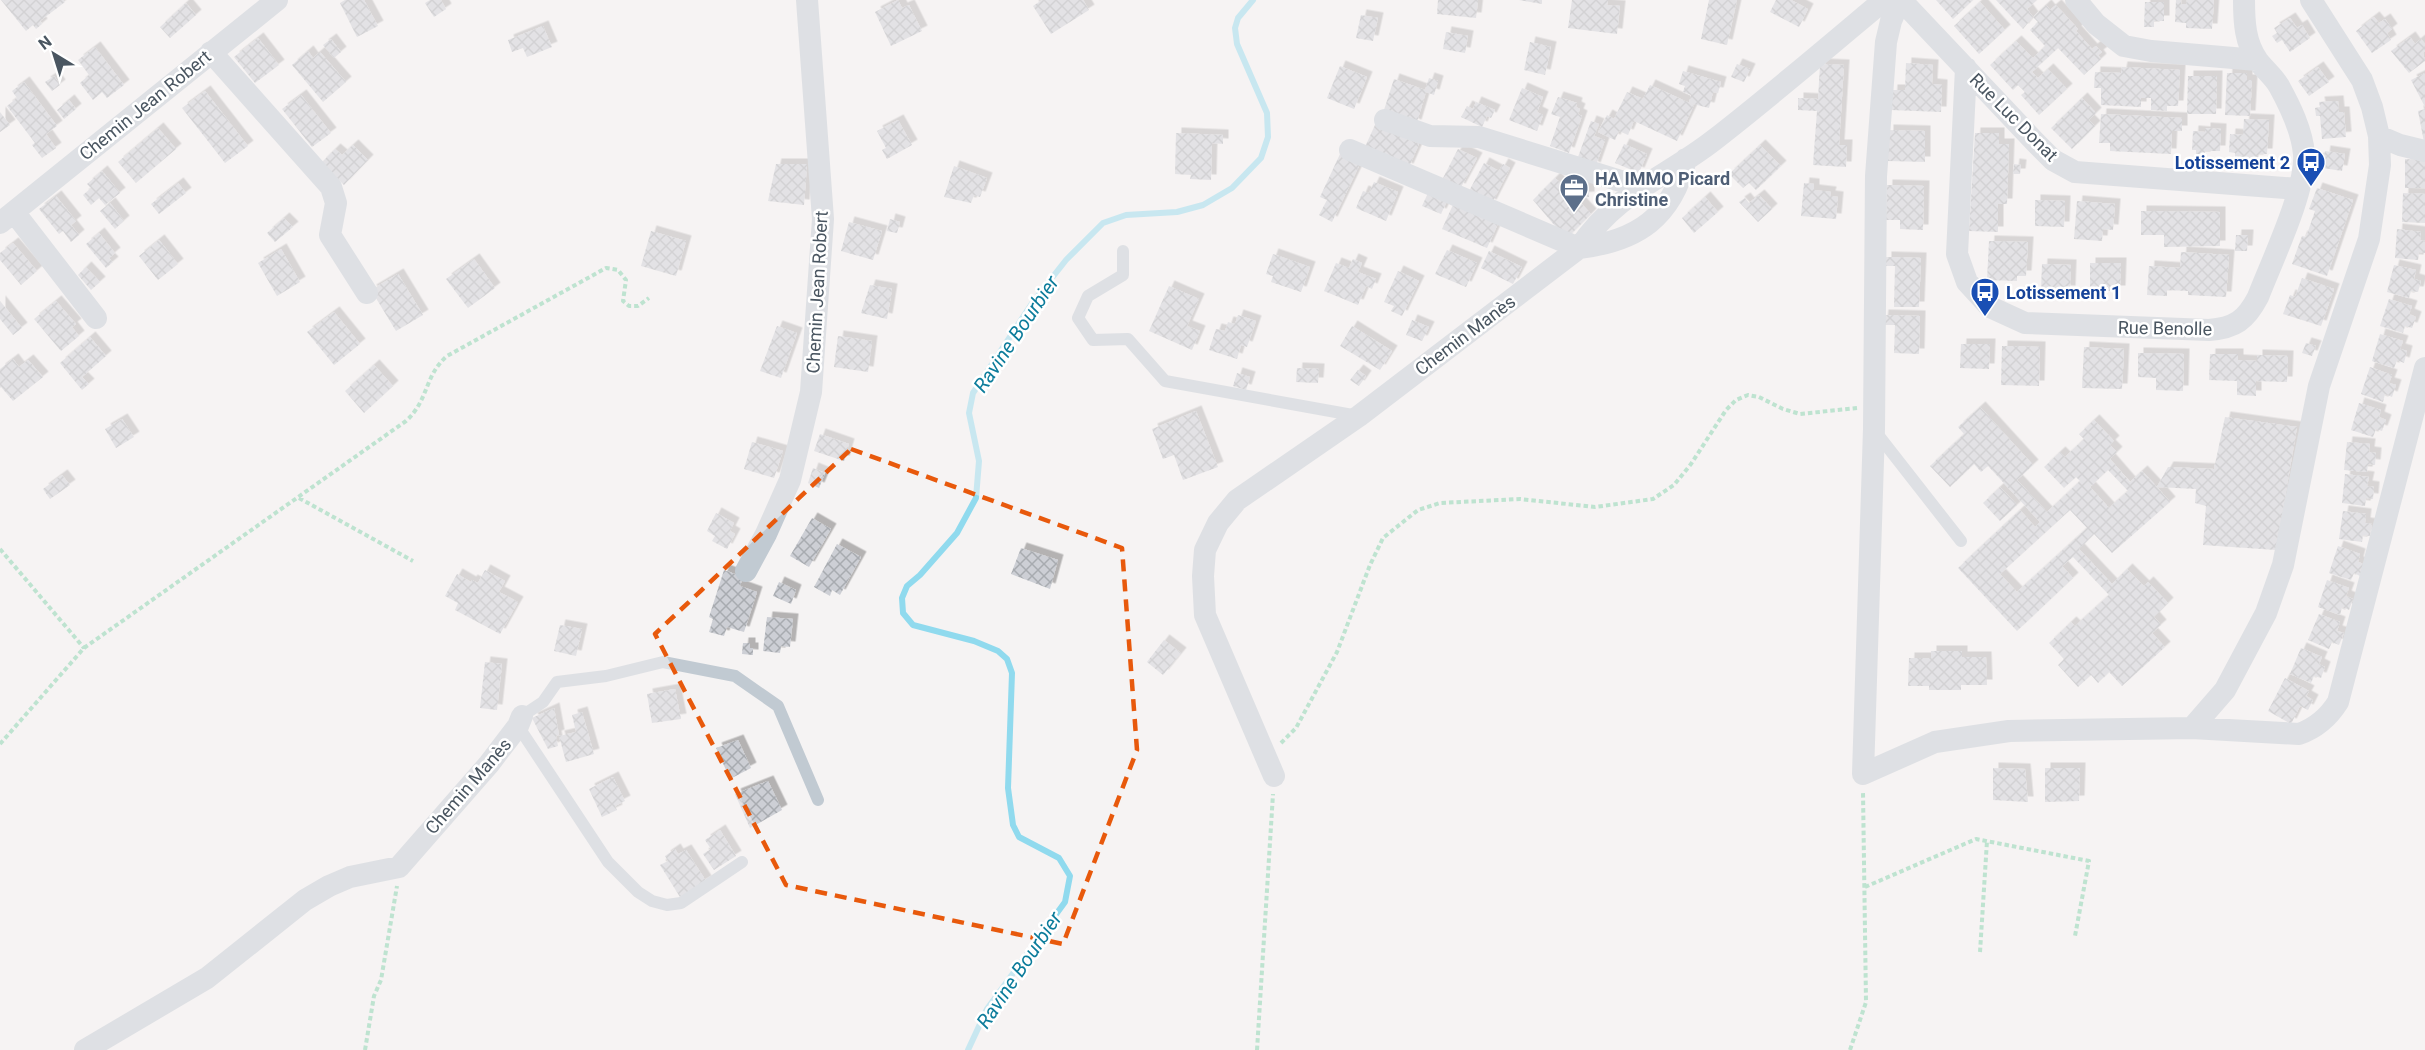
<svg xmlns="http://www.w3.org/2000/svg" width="2425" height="1050" font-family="Roboto,sans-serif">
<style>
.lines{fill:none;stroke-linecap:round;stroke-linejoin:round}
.stream{stroke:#90daee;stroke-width:6}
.building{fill:url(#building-cross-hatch);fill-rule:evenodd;filter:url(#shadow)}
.path{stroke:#7ad0a6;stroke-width:4;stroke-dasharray:4.5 3;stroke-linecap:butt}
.lane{stroke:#c1cad2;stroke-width:12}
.street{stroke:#c1cad2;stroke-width:22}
.marked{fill:none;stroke:#e8590c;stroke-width:4.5;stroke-dasharray:12 8;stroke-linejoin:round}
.labels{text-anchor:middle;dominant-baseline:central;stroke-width:5;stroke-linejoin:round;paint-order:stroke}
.street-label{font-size:18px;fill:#4a5661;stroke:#fff}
.transit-label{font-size:18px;font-weight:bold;fill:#164399;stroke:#fff;text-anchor:end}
.service-label{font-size:18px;font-weight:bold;fill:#4e5e75;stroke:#fff;text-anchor:start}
.water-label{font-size:20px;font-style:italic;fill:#0c7c9b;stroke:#fff}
</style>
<defs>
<pattern id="building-cross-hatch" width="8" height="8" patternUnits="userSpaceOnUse" patternTransform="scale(1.5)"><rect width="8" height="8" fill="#cdcfd5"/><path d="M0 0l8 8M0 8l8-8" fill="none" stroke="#a8abb0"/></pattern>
<filter id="shadow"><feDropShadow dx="5.5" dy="-5.5" stdDeviation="0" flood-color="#0004"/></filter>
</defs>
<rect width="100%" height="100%" fill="#f5f3f3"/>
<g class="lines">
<!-- stream -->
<path class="stream" d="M968,1050L987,1009L1065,902L1070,876L1059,858L1019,837L1013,825L1008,788L1012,673L1007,659L998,651L974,641L913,625L903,613L902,598L907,586L920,575L957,533L976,498L979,461L969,413L973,393L1033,302L1066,260L1103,223L1126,215L1177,212L1203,205L1232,188L1261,158L1268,137L1267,113L1237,44L1235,28L1238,18L1253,0"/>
</g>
<!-- building -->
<path class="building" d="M1,0H63L65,2L40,21L42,24L36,29L33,25L26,31Z
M345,0H364L378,26L357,37L340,3Z
M430,0H441L446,9L434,17L425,3Z
M898,0L902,8L909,5L922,31L891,46L875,12Z
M1042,0H1083L1089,10L1051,34L1033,6Z
M1438,0H1478L1476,18L1437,14Z
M1519,0H1542V4Z
M1572,0H1608L1607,5L1620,6L1617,34L1568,28Z
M1709,0H1737L1727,45L1701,39Z
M1776,0H1791L1808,9L1799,27L1770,12Z
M1936,0H1973L1953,19Z
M1996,0H2037L2027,9L2033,17L2023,29Z
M2176,0H2181V4H2186L2187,0H2214L2212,29L2186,28V23L2175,22Z
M1980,2L2005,30L1979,54L1954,26Z
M2145,2H2164V21H2154V27H2144Z
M186,3L196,15L170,38L160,27Z
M2046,5L2050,10L2056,5L2078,29L2076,31L2092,49L2096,46L2102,52L2098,55L2101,59L2084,75L2058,48L2032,72L2038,78L2048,69L2067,89L2039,115L2021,95L2025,92L2018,85L2013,90L1990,65L2016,41L2033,58L2045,46L2030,30L2038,22L2033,17Z
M1361,15L1378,18L1373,41L1356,38Z
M2374,17L2379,23L2385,19L2392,29L2387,33L2391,40L2372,53L2356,31Z
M2290,18L2297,28L2302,25L2310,38L2290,52L2282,40L2277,43L2272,36L2277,33L2274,28Z
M543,26L552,47L527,57L523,48L512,52L508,40Z
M1446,32L1468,36L1465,53L1443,49Z
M2410,37L2415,44L2421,39L2425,44V51L2423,53L2425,61L2409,73L2391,51Z
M258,38L279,65L255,83L234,57Z
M331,39L341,52L334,58L323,45Z
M1530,42L1551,47L1545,75L1524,70Z
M95,47L124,85L107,98L102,92L93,100L80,83L89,75L78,60Z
M308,51L313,58L320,52L346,82L323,102L292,65Z
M1906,63L1933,65L1932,84L1942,85L1941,112L1891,110L1892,90H1905Z
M1737,64L1750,69L1744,82L1731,77Z
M1820,64L1844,65L1839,145H1847L1846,167L1813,165L1817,111L1798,110V98L1818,99Z
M1340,66L1367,77L1354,109L1327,98Z
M2122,67L2180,70L2178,106H2167V111L2151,110V98H2141V107L2101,105V88H2094L2095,72L2121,73Z
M2318,67L2329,82L2309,96L2298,81Z
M1683,71L1721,82L1718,93L1713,92L1709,108L1689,103L1691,95L1683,92L1685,86L1679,84Z
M2227,73H2247V80H2252L2250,116L2225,115Z
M2425,73V107L2411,80Z
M54,76L60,85L52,91L45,82Z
M2188,76H2217L2216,114H2187Z
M1429,78L1438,81L1434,95L1426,92L1416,125L1383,113L1394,79L1425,90Z
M24,82L57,126L46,134L56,148L42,158L32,145L35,143L7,106L17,98L12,91Z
M1650,85L1694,105L1677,141L1634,121L1628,135L1619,131L1615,140L1598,132L1607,115L1614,119L1627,92L1643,99Z
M1522,88L1543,97L1537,112L1543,115L1537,131L1509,120Z
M205,91L248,146L225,163L182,108Z
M301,95L331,133L312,147L282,109Z
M1558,97L1577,103L1576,107L1580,109L1578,114L1582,116L1569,153L1550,146L1560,117L1551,114Z
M2082,98L2096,113L2089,120L2095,126L2072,149L2051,128Z
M69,100L76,109L64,119L57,110Z
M2338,101L2339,112H2344L2346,137L2322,139L2320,116H2316L2315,108L2320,107L2319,102Z
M1476,102L1495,110L1491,118L1487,116L1482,127L1461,117L1467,106L1473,109Z
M2425,109V142H2424L2418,111Z
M0,112L10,125L0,132Z
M2101,114L2182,118V131H2172L2171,154L2110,151V143H2099Z
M2244,119L2269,120L2267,154H2259L2258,160L2235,159V153L2229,152L2230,134L2243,135Z
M898,120L912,145L887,159L882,150L886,148L877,131Z
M1591,121L1599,124L1594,136L1605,140L1595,168L1578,157Z
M1375,125L1419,144L1408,169L1364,149Z
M158,128L176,149L136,183L118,162Z
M2205,128L2221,129L2220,151H2205V157H2196V150H2192L2193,131L2205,132Z
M1888,130L1925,131V162L1888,161Z
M1176,133L1223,135V144L1212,143L1211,180L1190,179L1191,175L1175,174Z
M1975,133H1999V144H2009L2007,204H1998V232L1969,231Z
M1624,144L1647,154L1639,173L1615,163Z
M353,145L368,160L344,185L321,163L335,149L342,155Z
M1760,145L1781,166L1756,190L1749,183L1743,188L1729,174Z
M1458,149L1477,158L1460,189L1442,180Z
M2325,151L2345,154L2342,171L2317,167L2318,158L2324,159Z
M1340,154L1360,164L1332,222L1319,215L1327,200L1320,197Z
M2405,159L2425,160V188H2405Z
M1484,163L1499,171L1503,164L1510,168L1491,205L1468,193Z
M776,164H807L804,205L768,201Z
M2014,164L2021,165L2020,174H2013Z
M954,166L987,178L980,197L974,195L971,203L944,197Z
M102,171L120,193L105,205L99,198L91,205L83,195L91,188L87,184Z
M1555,178L1569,191L1573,184L1589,183V197L1576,198L1591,214L1566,239L1533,200Z
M1374,182L1398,192L1386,221L1356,208L1363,191L1369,193Z
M178,183L186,193L159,214L151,204Z
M1804,183L1814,184V190L1831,192L1830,196L1838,197L1836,219L1801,216Z
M1887,185L1924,186L1923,230L1900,229V220H1886Z
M2317,188L2353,200L2327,276L2292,264L2302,236L2306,237L2315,211L2309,209Z
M1428,193L1447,201L1441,214L1422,206Z
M2403,193L2425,194V223L2402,222Z
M1759,195L1772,209L1758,222L1739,202L1745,198L1749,203Z
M56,196L76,221L71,225L79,235L71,242L63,231L59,234L39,209Z
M1705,197L1718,212L1694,233L1682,218Z
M1456,198L1501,217L1487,248L1442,229Z
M2035,200L2065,201L2064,227L2035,226Z
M2077,201L2115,204L2113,230L2103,229L2102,241L2074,239Z
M110,203L124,221L115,229L100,211Z
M2141,211L2220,212V246L2164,247V235H2141Z
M284,218L293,227L275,242L267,233Z
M890,219L900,222L897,233L887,231Z
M849,222L882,231L873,260L841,251Z
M2397,229L2421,232L2420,240L2425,241V253L2419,252L2418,260L2395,258Z
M651,231L686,241L676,276L641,266Z
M99,233L115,253L109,258L113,262L106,268L86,244Z
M2236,235H2248L2247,251H2235Z
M159,240L178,264L158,280L139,256Z
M1989,241L2028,242L2026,276H2017V281L1987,280Z
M13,243L37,271L21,285L0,260V253Z
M281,249L300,282L277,296L258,263Z
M1447,250L1477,263L1466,287L1435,274Z
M1489,251L1522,267L1513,284L1481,268Z
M2181,252L2229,255L2226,297L2188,295V291L2167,290V296L2147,295L2149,266L2180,268Z
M1273,254L1310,267L1301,292L1271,282L1273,276L1266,274Z
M1886,257L1921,258L1919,307H1894L1895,266H1886Z
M474,259L495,288L468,308L446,279Z
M1353,259L1362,263L1358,272L1376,279L1372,289L1366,286L1358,305L1324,291L1336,263L1349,268Z
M2090,263H2121L2120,291H2090Z
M2042,264L2071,265L2070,291L2041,290Z
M2394,265L2416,270L2414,279L2421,281L2418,292L2411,291L2409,298L2387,292Z
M86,267L100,282L91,290L78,275Z
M1398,271L1419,281L1402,316L1391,311L1394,306L1384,302Z
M398,274L423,315L396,331L371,290Z
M2302,278L2334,289L2321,326L2283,314L2290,295L2295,297Z
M870,285L892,289L887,319L861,313Z
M1169,286L1199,299L1187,326L1200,331L1192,350L1149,331Z
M2389,299L2412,306L2409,314L2416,317L2412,328L2405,326L2403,333L2380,326Z
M0,301L22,328L13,335L0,319Z
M56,301L76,324L72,327L79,336L61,351L34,319Z
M334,312L360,344L334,365L307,332Z
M1238,315L1256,321L1247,347L1241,345L1237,359L1209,350L1216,329L1225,331L1228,322L1235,324Z
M1883,315L1920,316L1919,354L1894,353L1895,325H1882Z
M1412,320L1429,327L1422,341L1406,335Z
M777,326L797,333L781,378L760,371Z
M1352,326L1392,351L1380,370L1340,346Z
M2380,334L2403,341L2400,349L2407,351L2404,363L2397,360L2394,368L2372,361Z
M838,336L872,341L868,372L834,367Z
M90,337L106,356L82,377L89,384L82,390L60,363Z
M2306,343L2316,346L2312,356L2302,353Z
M1961,344H1990L1989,369L1960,368Z
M2002,346L2040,347L2039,386L2001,385Z
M2084,347L2124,349L2122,389L2082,388Z
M2138,353L2184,354L2183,391L2156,390V378L2138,377Z
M2210,354H2238V360L2257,361V355L2288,356L2287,382L2256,381V396L2237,395V381L2209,380Z
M13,359L19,367L28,360L43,377L13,401L1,387L0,388V369Z
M374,365L393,386L364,413L345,391Z
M2370,367L2392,375L2389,383L2396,385L2392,397L2385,394L2383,402L2361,394Z
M1297,368L1319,369L1318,383L1296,382Z
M1358,370L1366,376L1359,386L1350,380Z
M1237,373L1250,377L1246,390L1233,386Z
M2359,403L2381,410L2379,417L2386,420L2382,431L2376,429L2373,437L2351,430Z
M1980,407L2033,465L2017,480L2047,512L2080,481L2076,477L2064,488L2044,467L2060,452L2065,457L2084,439L2079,434L2094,420L2114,441L2110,445L2117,452L2110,459L2130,482L2142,471L2157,487L2168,467L2214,469L2225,417L2297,427L2276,550L2203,545L2206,506L2195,503L2196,489L2157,487L2170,502L2112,553L2094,534L2079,549L2112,584L2127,569L2144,586L2148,582L2168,603L2154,617L2161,625L2152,633L2165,647L2122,686L2109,672L2098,683L2091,675L2078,687L2058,665L2064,659L2049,643L2071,622L2075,626L2109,595L2073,557L2062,566L2073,578L2017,631L1958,568L2020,510L2035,527L2040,522L1988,466L1981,472L1974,464L1950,487L1930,466L1964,434L1958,427ZM2108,470L2128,491L2109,508L2090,487ZM2070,510L2087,528L2017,592L2000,574Z
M1196,411L1218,467L1183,480L1174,455L1163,459L1152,429Z
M122,419L134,437L116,448L105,429Z
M820,434L849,444L844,461L814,451Z
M752,442L783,451L774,478L744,469Z
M2347,442L2370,444L2369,452L2376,453L2375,465L2368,464L2367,472L2344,470Z
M813,468L825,473L819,488L808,483Z
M2345,474L2369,477L2367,486L2374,487L2373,499L2366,498L2365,506L2342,503Z
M62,475L70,485L50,499L43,489Z
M2000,487L2017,505L2000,521L1983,503Z
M2343,511L2366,514L2365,523L2372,524L2370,536L2363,535L2362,542L2339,539Z
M716,513L734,523L730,531L735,534L727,549L712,541L715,536L707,531Z
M812,518L831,529L809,567L790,556Z
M837,544L861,557L840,595L832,590L830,596L814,587Z
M2338,546L2360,554L2358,562L2364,564L2360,576L2354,573L2351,580L2329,573Z
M1021,548L1058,560L1050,589L1011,574Z
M485,570L505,581L499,592L518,602L500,634L455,610L458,603L445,596L457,574L471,582L472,580L478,583Z
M724,570L743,577L740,586L757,592L744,632L727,627L724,636L709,632L713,619L709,617Z
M2327,580L2349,588L2346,596L2353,599L2349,610L2342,607L2340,615L2318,607Z
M779,582L796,590L791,604L773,596Z
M2319,614L2340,622L2337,631L2344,633L2339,645L2332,642L2329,649L2308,640Z
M767,617L793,619L790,647L781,646L780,653L763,651Z
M560,625L582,629L576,656L554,651Z
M1164,640L1181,653L1163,675L1147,662Z
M743,643H750V648H753V655L742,654Z
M2301,648L2322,657L2319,664L2325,667L2321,678L2314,676L2311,683L2290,674Z
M1931,651H1962V657H1986L1987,685H1961V690H1929V686H1908L1909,658H1931Z
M485,662L502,664L497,710L480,708Z
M2285,678L2309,691L2306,696L2313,700L2308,710L2300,706L2291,724L2268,711Z
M675,689L681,719L652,723L647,694Z
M554,708L559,735L556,736L558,746L548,749L532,718Z
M582,712L594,754L566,762L559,736L576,732L572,715Z
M738,740L751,768L730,779L716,748Z
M1993,768L2025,769L2028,802L1993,800Z
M2045,768H2080L2079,801L2045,802Z
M613,777L625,801L615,806L617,810L602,817L589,789Z
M768,781L782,810L750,828L735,794Z
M720,830L736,856L714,870L703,854L711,849L705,840Z
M675,849L678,854L686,850L706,881L680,897L660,865L668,861L665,856Z"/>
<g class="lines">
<!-- path -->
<path class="path" d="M299,498L413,561
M0,549L84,648
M1281,743L1296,728L1337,652L1370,565L1383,538L1418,510L1440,503L1520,499L1595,507L1653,499L1674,485L1691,464L1726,410L1736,400L1748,395L1759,397L1783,409L1800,414L1857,408
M0,744L84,648L406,421C429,400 424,376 447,356L606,268L618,270L626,280L623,301L629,306H638L649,298
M1865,887L1976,839L2089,861L2075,936
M1980,952L1987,841
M365,1050L374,996L381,980L397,886
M1257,1050L1273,794
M1850,1050L1866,1002L1863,792"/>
<!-- lane -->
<path class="lane" d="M1123,251V275L1088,296L1078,318L1093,340L1128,339L1165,381L1358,416
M1875,431L1961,541
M522,716L543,702L557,682L606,676L663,662L735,676L778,706L818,800
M518,726L608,862L638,892L652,901L667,905L681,903L742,862"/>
<!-- street -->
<path class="street" d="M1900,0L1891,21L1886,42L1876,176L1874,429L1863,774L1935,742L2009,731L2192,728L2299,734C2316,728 2328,718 2338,702L2425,368
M1901,0L2036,143L2053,160L2075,172L2299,189
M2076,0L2096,24L2124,46L2151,51L2257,60
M211,52L331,187L336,203L330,235L367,293
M1966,68L1957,254L1967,282L1990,307L2025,323L2209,330C2235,328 2246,320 2258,297C2271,263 2307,188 2304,154C2302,130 2290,106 2279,86C2273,76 2265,70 2258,61C2245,43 2244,22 2244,0
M1385,120L1430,136L1479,137L1640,187
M2379,136L2400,145L2425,151
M1350,150L1579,248C1638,241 1672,217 1686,159
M14,212L96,318
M0,223L277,0
M746,571L766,534L790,480L811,392L823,219L807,0
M2192,728L2225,690L2266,613L2283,565L2319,386L2369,239L2380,165L2379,136L2372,107L2362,80L2311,0
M1274,776L1205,615L1203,576L1205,550L1218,523L1237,500L1359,416L1579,248C1618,191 1664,179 1714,140C1772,95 1828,47 1884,0
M85,1050L207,978L305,900L329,886L350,877L399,867L489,764L518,726L522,716"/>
</g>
<!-- marked area -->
<path d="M0 0H2425V1050H0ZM851,449L1122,548L1137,750L1063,944L786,885L655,634Z" fill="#f5f3f3" fill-opacity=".55" fill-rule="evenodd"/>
<path class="marked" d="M851,449L1122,548L1137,750L1063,944L786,885L655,634Z"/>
<!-- icons -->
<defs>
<g id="bus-pin" transform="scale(1.5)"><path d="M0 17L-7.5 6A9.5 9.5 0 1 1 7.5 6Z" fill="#1a4fb4" stroke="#fff"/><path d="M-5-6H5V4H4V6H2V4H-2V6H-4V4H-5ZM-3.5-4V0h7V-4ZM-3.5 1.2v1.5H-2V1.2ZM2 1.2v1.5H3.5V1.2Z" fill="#fff"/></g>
<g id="office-pin" transform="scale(1.5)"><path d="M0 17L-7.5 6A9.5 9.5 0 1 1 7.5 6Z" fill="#5c6f8a" stroke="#fff"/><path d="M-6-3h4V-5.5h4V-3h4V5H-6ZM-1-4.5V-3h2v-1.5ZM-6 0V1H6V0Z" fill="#fff"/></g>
</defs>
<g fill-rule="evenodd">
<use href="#bus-pin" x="2311" y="162"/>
<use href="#office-pin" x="1574" y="188"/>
<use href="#bus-pin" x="1985" y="292"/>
</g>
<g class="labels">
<!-- street labels -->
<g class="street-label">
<text transform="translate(145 105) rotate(-39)">Chemin Jean Robert</text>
<text transform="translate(2014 117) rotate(45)">Rue Luc Donat</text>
<text transform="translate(817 292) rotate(-87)">Chemin Jean Robert</text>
<text transform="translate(2165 328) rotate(1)">Rue Benolle</text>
<text transform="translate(1465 335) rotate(-37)">Chemin Manès</text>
<text transform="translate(468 786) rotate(-49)">Chemin Manès</text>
</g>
<!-- transit labels -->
<g class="transit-label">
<text x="2290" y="162">Lotissement 2</text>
<text x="2006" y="292" text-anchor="start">Lotissement 1</text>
</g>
<!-- service labels -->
<g class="service-label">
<text x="1595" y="178">HA IMMO Picard<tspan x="1595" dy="21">Christine</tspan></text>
</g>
<!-- water labels -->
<g class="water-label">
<text transform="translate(1016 334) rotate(-56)">Ravine Bourbier</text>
<text transform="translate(1019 970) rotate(-56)">Ravine Bourbier</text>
</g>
</g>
<!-- north arrow -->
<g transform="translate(54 54) rotate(322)" stroke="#ffffff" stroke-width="4.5" paint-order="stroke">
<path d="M0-4.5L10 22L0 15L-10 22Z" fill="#4a5661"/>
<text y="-9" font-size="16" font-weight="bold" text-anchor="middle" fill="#4a5661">N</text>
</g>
</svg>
